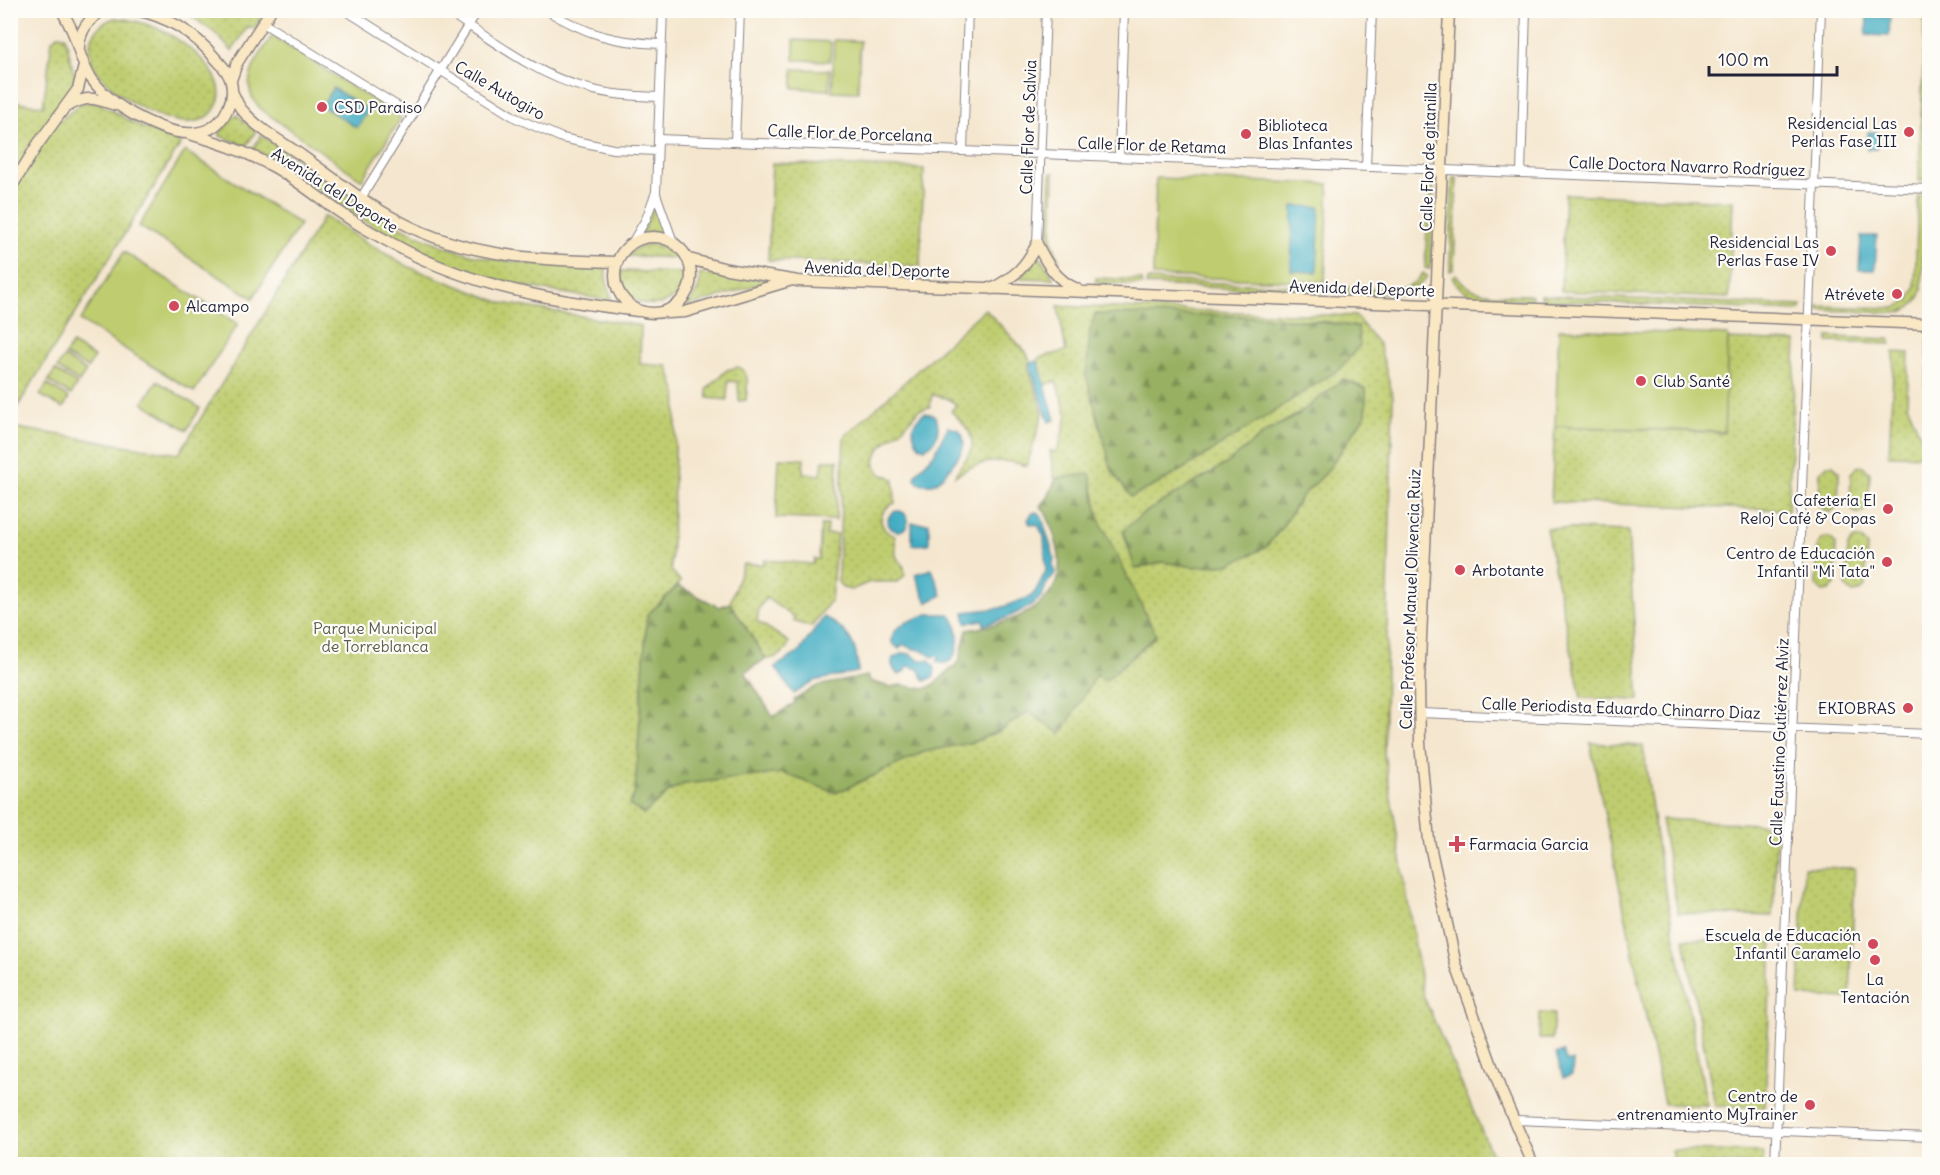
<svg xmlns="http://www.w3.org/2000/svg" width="1940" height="1175" font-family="Delius,sans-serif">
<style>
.grass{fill:url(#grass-dots);stroke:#707855;stroke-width:1.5;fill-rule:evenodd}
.forest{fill:url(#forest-firs);stroke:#5c694e;stroke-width:1.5}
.garden{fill:#bfcd6f;stroke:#707855;stroke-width:1.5}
.water{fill:#43adc3;stroke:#32687f;stroke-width:1.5}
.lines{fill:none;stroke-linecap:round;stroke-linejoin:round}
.street-casing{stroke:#8c8485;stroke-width:10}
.secondary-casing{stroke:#8c8485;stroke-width:13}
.street{stroke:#fff;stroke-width:8}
.secondary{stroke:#fae7c3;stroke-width:10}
.poi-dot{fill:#d1495b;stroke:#fdfcf7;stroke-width:2}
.labels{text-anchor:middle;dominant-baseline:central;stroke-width:4.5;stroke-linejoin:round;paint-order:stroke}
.street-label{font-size:16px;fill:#22223b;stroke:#fdfcf7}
.poi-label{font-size:16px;fill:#22223b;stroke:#fdfcf7;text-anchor:end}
.park-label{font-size:16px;fill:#595e4d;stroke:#fdfcf7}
</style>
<defs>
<pattern id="grass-dots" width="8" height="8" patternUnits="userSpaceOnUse" patternTransform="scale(1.5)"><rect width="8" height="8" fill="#bfcd6f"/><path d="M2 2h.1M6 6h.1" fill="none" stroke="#a4b061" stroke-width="1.8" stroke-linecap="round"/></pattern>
<pattern id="forest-firs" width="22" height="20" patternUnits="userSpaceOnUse" patternTransform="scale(1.5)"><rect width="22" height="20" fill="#97b062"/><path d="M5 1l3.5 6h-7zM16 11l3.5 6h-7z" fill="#7b8f52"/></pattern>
</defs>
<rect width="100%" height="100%" fill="#fdfcf7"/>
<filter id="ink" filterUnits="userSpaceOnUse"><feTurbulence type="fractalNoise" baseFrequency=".0167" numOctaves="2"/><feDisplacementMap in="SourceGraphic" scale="12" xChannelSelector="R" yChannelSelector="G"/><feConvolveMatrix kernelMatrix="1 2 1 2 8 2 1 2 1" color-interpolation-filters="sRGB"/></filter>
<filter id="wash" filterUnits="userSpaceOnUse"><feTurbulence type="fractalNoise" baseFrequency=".008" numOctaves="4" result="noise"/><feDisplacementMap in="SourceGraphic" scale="24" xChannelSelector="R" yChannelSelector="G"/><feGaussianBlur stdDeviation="1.35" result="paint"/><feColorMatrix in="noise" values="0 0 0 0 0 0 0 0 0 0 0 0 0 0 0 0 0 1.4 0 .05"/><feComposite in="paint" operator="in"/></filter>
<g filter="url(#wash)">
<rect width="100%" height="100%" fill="#f5e7cf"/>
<!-- grass -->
<path class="grass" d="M184,11H265L254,29L248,26L232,51L215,33Z
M1925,11H1929V88L1926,177L1924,180L1919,181Z
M115,18C130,19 145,23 159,29C183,40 237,78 214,110C208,119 198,122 187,122C155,123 74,76 92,38C97,27 103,22 115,18Z
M57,35L65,36L76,82L74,89L53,114L61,120L81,103L97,102L135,124L181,143L11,417V101L43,106L52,40Z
M237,115L256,131L246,146L220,136V132L234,116Z
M261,135C327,181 391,233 470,254C514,265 561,265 606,267V277L612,301C577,295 542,290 508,283C470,275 430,258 396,240C347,212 303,176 253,149Z
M772,163L924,169L920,266L768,260Z
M1051,173H1054L1052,240L1059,260L1056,263L1050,249L1048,240Z
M1454,178H1457L1454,269L1450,271L1452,182Z
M1429,187L1434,188L1430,269L1425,268Z
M1565,194L1733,201L1729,298L1561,291Z
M1918,196H1922L1925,200L1922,289C1919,303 1909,311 1896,313L1819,310L1817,306L1896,308L1909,301L1915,288Z
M655,204H656L665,235L654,232L642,233Z
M324,216L362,240L409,267L502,303L641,326L640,364L668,366L677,394L671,570L681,582L647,615L635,793L629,805L644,814L669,792L684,784L783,773L836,793L924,752L974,742L1001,730L1028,712L1098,674L1105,681L1156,636L1099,519L1090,474L1056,478L1054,477L1050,451L1057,452L1067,416L1056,381L1044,385L1039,369L1038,358L1066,351L1058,306L1355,316L1379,344L1393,396L1384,753L1423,995L1496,1164H11L10,427L179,454ZM1237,316L1321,321L1358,327L1237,434L1158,484ZM1343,379L1366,389V414L1325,474L1301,497L1280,530L1265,548L1196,567L1163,562L1141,515L1226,464L1266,432L1299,414Z
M651,244C663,245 671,249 679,258L627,256C634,249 641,245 651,244Z
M1037,252L1054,279L1019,278L1032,263Z
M621,271L685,273C684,279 683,286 680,291C670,308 638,309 627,293C622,287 621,279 621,271Z
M1423,273L1427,276C1416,292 1403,295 1384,294V289C1400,290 1413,288 1423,273Z
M700,274L765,279L766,282L687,307L699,287Z
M1456,274C1471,300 1507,294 1532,295V298L1531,300C1503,299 1466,305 1452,277Z
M1096,278L1142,280V285L1096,283Z
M1147,280L1328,287V292L1146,285Z
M1332,287L1380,289V294L1332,292Z
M1540,295L1802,306L1801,309L1797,311L1542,300Z
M985,309L1026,352L1030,361L1028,366L1043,413L1027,466C1001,457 977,461 955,476C957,470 963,463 968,456C980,437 963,423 951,411L956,405C950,398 941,396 932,395L930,407L919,410L902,429L885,443L878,452L874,463L877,469L882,475L889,476L894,480L895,503C877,509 876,530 895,536L896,556L904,567L905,575L898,582H870L851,590L843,588L838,582V575L844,437Z
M1828,337L1891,339V344L1828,342Z
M1728,339L1796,342L1788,510L1551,502L1555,426L1724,433Z
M1894,352L1909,353L1907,404L1929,456L1889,455Z
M738,367C751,372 747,388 746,400L739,401L738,382L728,381L727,400L708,398L707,390L708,388L727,370Z
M779,458L804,459L803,473L821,475L823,460H838L836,520L776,518Z
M1827,465H1833L1839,472L1838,505L1831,512H1826L1819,505L1820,472Z
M1863,466L1870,473L1868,507L1862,513H1856L1850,507L1851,473L1857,467Z
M821,525H827L826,534H837L831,600L811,627L793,621L795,618L766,598L759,608L757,621L789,642C785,654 778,658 766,659L730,603L743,564H764V560L813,564L814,559H819Z
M1546,528L1628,531L1639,700L1581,698Z
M1824,538H1830L1836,544L1835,585L1829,591L1823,592L1816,586L1818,544Z
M1854,539H1860L1867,545L1865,587L1859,592L1853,593L1846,587L1848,546Z
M1590,743L1643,746L1658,851L1707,1105L1664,1104Z
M1661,819L1777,825L1773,916L1678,913Z
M1804,867L1855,868L1850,998L1799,996Z
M1684,939L1772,942L1765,1107L1715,1106Z
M1672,1150L1763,1152V1164H1675Z"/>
<!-- forest -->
<path class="forest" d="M1095,314C1182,315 1271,313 1358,327L1360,345L1340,369L1196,461L1158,484L1131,497L1112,471L1086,375L1090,331Z
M1343,379L1366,389V414L1325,474L1301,497L1280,530L1265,548L1230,564L1196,567L1163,562L1135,569L1123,531L1141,515L1226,464L1266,432L1299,414Z
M1090,474L1099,519L1156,635L1105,681L1097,674L1061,734L1028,712L1001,730L973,742L924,752L836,793L783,773L684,784L668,792L644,814L629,805L635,793L647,615L678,586L719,607L730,603L766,659L745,672L773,717L795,703L794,700L817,686L867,676L870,681L889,687L901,685L925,689L933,685L959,662L967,630C1014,623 1072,605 1057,545C1053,531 1050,518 1041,506L1048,497L1056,478Z"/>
<!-- garden -->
<path class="garden" d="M272,36L401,118L362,180L266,113C234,88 255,63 272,36Z
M794,40L831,42L830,61L794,60Z
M834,40L860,41L858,92L832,91Z
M793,69L830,70L829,90L793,88Z
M185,151L300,224L253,298L139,226Z
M1156,178L1329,184L1325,282L1153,276Z
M124,252L238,324L194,392L80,321Z
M1559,329L1728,335L1724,432L1555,426Z
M72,344L94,357L88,368L65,355Z
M64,357L86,371L79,382L57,368Z
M55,370L77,384L71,395L48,381Z
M157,381L200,408L187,430L143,403Z
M47,384L69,398L63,408L40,395Z
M1540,1013L1554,1014L1552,1039H1539Z"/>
<!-- water -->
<path class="water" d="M1867,16L1890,17L1889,36L1866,35Z
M333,88L368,110L357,128L322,106Z
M1868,132H1878L1877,149H1867Z
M1293,206L1320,207L1317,272L1291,271Z
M1861,236H1877L1875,270H1859Z
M1038,361L1055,420L1049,422L1031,369V363Z
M925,413L935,415C941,427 938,443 925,448L919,446C910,433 911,421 925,413Z
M948,427L959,430C963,435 965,441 963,448C961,455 940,482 933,484C928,485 923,484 918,483L915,478L917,472L934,454Z
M888 521a10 10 0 1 1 20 0a10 10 0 1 1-20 0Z
M1037,512L1041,515L1054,557L1053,566L1055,573L1046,585L1042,596L1031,606L1006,618L984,625L983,620L966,623L964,612L1000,608L1030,597L1035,592L1046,571L1044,537L1038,525L1030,524L1028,520L1032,513Z
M912,523H929V544L912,545Z
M932,569L942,595L927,603L915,574Z
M928,614H949C963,624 962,671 937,662L939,658L938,656L932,657C925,647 912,652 903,644L899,649L892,643C889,625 915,619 928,614Z
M824,617C849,631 858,644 858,672L814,681L794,694L775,667L798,653Z
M903,653L911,654L919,660H929L935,668L934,677L925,681L918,669L909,666L906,668V671L899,675C893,670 890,665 893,658Z
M1563,1051L1566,1061H1573L1572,1075L1563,1078L1556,1054Z"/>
</g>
<g filter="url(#ink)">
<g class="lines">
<!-- street casing -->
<g class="street-casing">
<path id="street" d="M345,10L516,118L562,138L613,149L657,151
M445,10C490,38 535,75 586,88C610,95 634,96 659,97
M546,10C588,35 613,42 661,44
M263,23L412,115
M658,139L1930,189
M735,142L740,10
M963,151L968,10
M1119,157L1124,10
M1366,167L1372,10
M1521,173L1526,10
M656,194L673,242
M361,198L478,10
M632,243L646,219L656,192L663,10
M1037,244L1046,10
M1420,713L1930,734
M1515,1120L1930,1137
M1775,1164L1821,10"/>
</g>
<!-- secondary casing -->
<g class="secondary-casing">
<path id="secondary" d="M62,10C66,19 71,27 74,35C79,50 82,65 91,78C106,99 129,114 153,124C179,136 214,141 228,108C232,100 233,91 231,82C229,72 222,66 216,59C195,34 168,16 135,10
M1449,10L1419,683L1420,743L1429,841L1456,965L1500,1088L1533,1164
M79,47C80,30 89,18 104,10
M231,80L237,63L271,10
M232,91C235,98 238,106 243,111C258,129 282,142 301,155C333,178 364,203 399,221C467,258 542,260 617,262
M68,106C88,95 94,98 115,105
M189,134C219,142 247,152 274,167C301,182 324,203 350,219C364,228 378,236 393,244C468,286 554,301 638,311
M10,189L38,144L78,89L84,66
M615 275a38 38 0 1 1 76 0a38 38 0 1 1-76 0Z
M1037,244C1046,263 1057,281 1077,289
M689,259L727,269L798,281L1930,324
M992,289C1016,275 1024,269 1037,244
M668,313L685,312L789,281
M1930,323V394"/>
</g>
<!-- street -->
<use href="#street" class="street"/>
<!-- secondary -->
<use href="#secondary" class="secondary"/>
</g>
</g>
<!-- markers -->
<g class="poi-dot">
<circle cx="322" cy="107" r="6"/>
<circle cx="1909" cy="132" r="6"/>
<circle cx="1246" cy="134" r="6"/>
<circle cx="1831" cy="251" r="6"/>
<circle cx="1897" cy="294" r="6"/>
<circle cx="174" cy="306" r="6"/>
<circle cx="1641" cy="381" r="6"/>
<circle cx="1888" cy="509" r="6"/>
<circle cx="1887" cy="562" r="6"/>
<circle cx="1460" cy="570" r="6"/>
<circle cx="1908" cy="708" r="6"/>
<path d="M1454 835h6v6h6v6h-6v6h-6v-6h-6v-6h6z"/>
<circle cx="1873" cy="944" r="6"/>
<circle cx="1875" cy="960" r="6"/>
<circle cx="1810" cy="1105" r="6"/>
</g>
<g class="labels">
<!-- street labels -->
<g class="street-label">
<text transform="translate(500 90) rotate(30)">Calle Autogiro</text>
<text transform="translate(1028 127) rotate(-88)">Calle Flor de Salvia</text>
<text transform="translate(850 133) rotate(2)">Calle Flor de Porcelana</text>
<text transform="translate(1152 145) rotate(2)">Calle Flor de Retama</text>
<text transform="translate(1428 157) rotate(-88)">Calle Flor de gitanilla</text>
<text transform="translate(1687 166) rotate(2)">Calle Doctora Navarro Rodríguez</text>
<text transform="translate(335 190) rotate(32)">Avenida del Deporte</text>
<text transform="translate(877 269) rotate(2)">Avenida del Deporte</text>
<text transform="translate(1362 288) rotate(2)">Avenida del Deporte</text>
<text transform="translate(1410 599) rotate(-88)">Calle Profesor Manuel Olivencia Ruiz</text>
<text transform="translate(1621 708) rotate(2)">Calle Periodista Eduardo Chinarro Diaz</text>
<text transform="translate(1779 742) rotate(-88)">Calle Faustino Gutiérrez Alviz</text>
</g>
<!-- poi labels -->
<g class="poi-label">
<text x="334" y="107" text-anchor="start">CSD Paraiso</text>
<text x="1897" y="123">Residencial Las<tspan x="1897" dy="18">Perlas Fase III</tspan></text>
<text x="1258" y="125" text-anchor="start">Biblioteca<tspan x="1258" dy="18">Blas Infantes</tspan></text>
<text x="1819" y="242">Residencial Las<tspan x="1819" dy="18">Perlas Fase IV</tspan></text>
<text x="1885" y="294">Atrévete</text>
<text x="186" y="306" text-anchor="start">Alcampo</text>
<text x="1653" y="381" text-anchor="start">Club Santé</text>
<text x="1876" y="500">Cafetería El<tspan x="1876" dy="18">Reloj Café &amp; Copas</tspan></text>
<text x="1875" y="553">Centro de Educación<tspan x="1875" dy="18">Infantil "Mi Tata"</tspan></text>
<text x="1472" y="570" text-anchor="start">Arbotante</text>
<text x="1896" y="708">EKIOBRAS</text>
<text x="1469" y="844" text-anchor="start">Farmacia Garcia</text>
<text x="1861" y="935">Escuela de Educación<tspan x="1861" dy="18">Infantil Caramelo</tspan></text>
<text x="1875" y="979" text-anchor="middle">La<tspan x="1875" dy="18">Tentación</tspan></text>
<text x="1798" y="1096">Centro de<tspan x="1798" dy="18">entrenamiento MyTrainer</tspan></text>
</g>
<!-- park labels -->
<g class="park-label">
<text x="375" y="628">Parque Municipal<tspan x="375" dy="18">de Torreblanca</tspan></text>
</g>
</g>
<!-- margin -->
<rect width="1940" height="1175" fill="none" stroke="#fdfcf7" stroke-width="36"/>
<!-- scale -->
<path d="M1709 66v9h128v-9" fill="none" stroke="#22223b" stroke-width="3"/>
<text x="1718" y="66" font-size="18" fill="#22223b" stroke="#fdfcf7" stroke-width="4.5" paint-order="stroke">100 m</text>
</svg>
